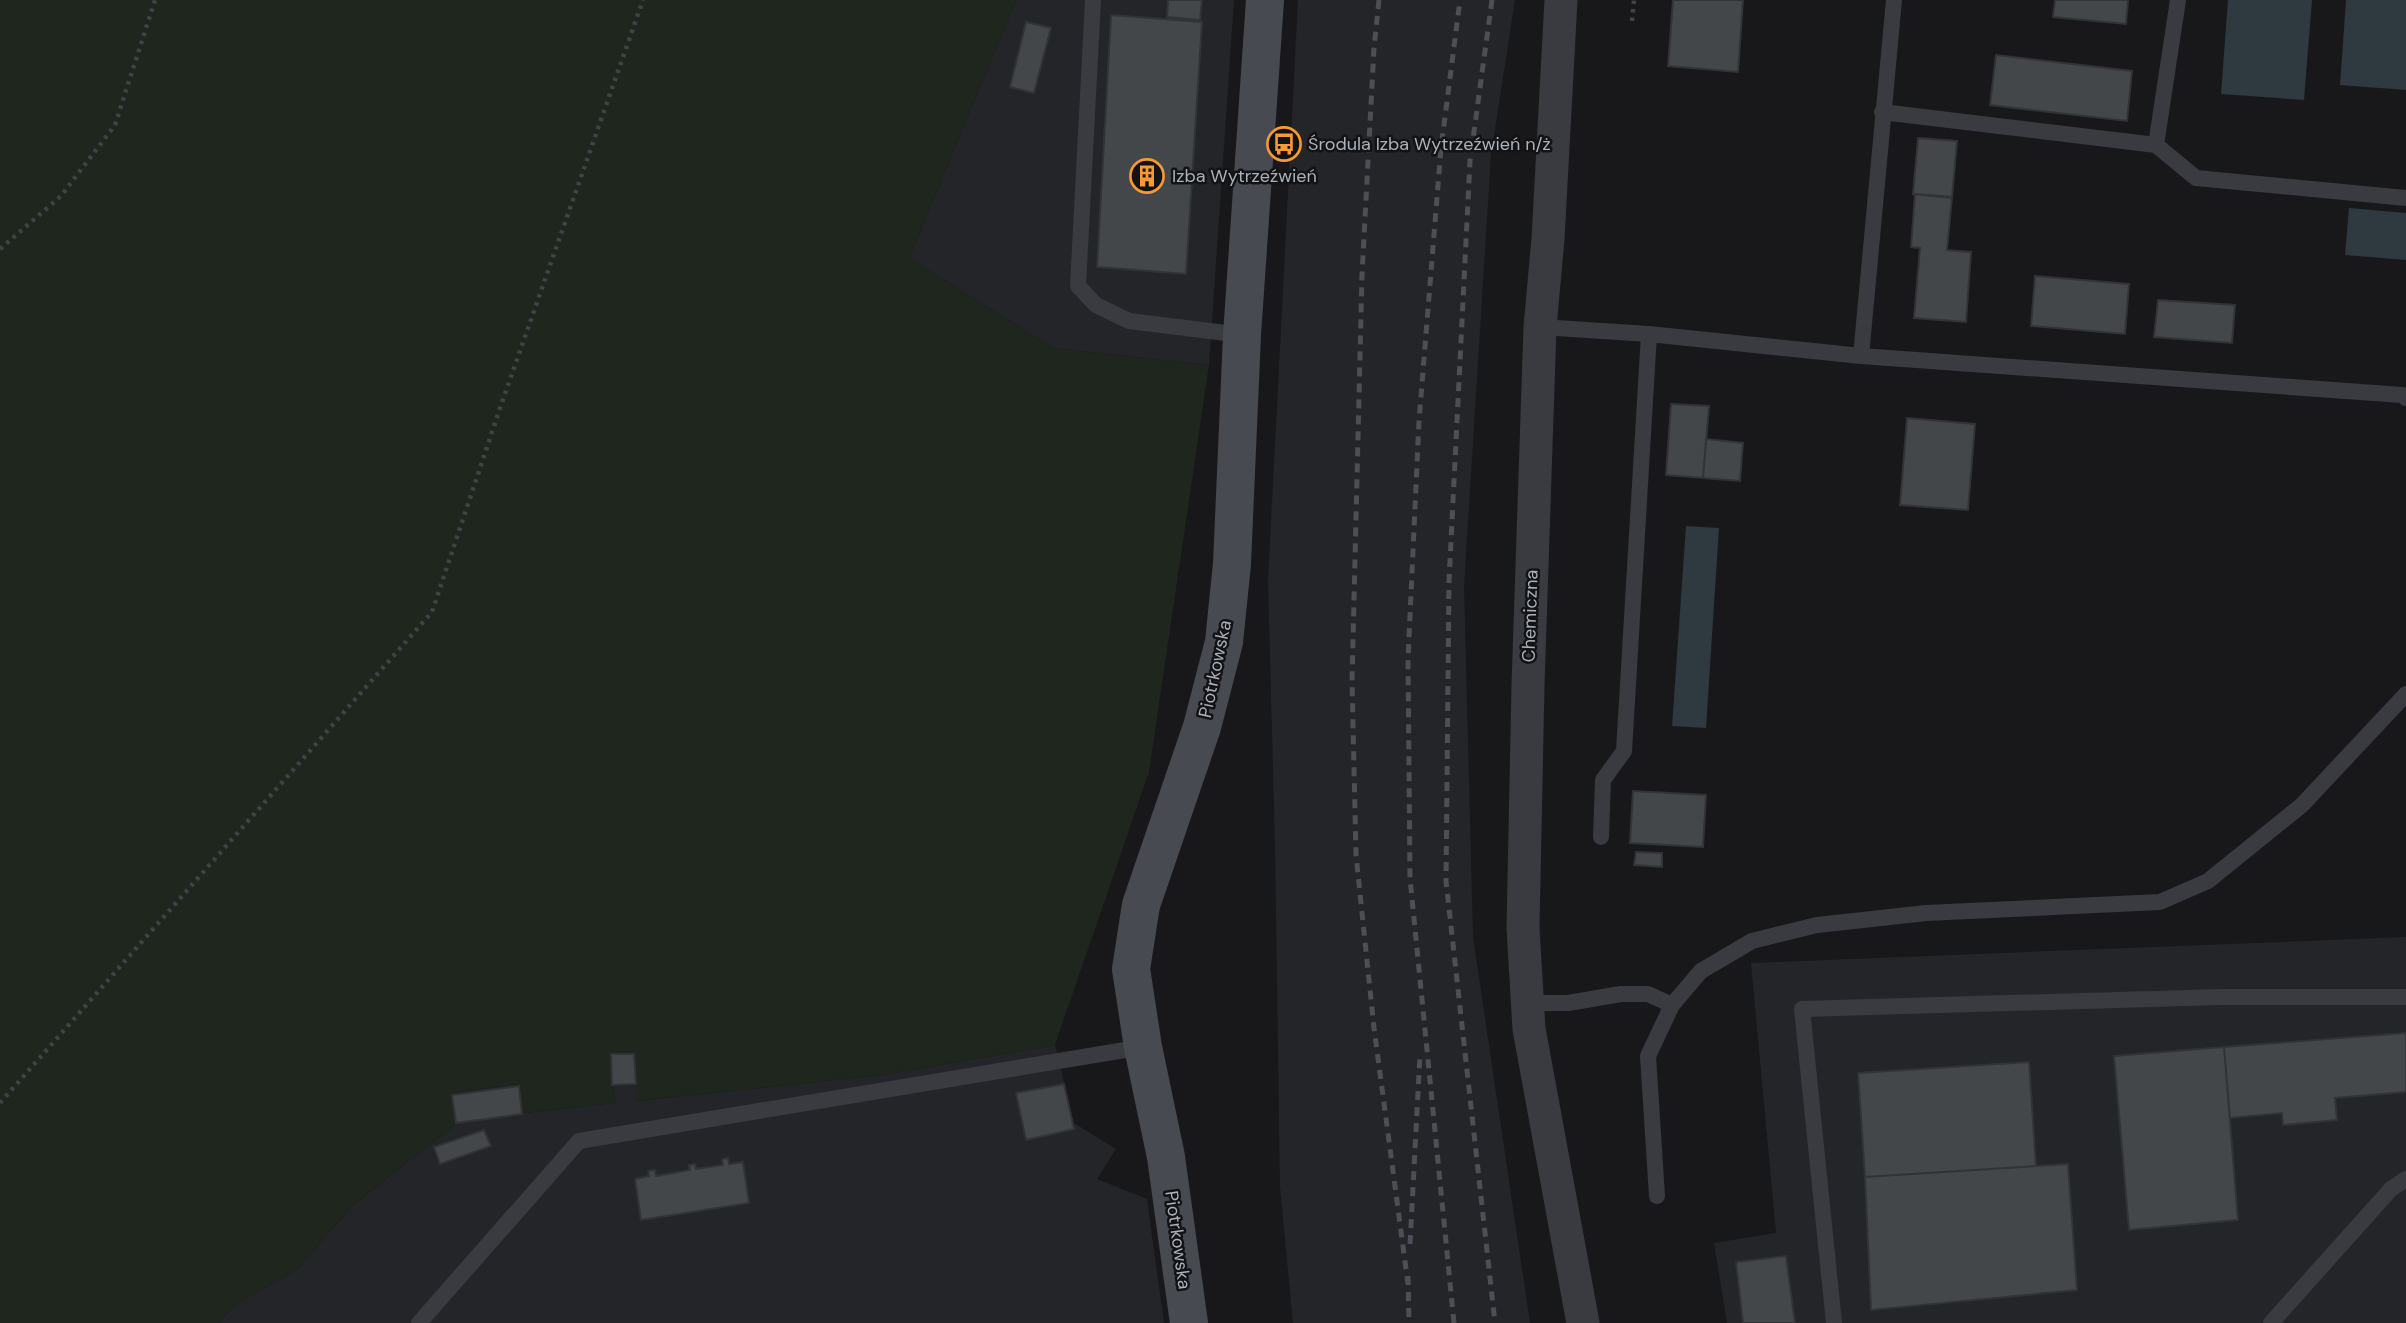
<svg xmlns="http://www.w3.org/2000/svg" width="2406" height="1323" font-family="'DM Sans',sans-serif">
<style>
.built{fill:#242528}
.green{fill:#1e261e}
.water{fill:#2e3a3f}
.building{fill:#44474a;stroke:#323337;stroke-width:2}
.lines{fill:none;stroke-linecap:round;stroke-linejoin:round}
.path{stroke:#3f4247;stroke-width:4.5;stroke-dasharray:3.5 5;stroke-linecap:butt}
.lane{stroke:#393b40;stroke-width:16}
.street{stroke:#393b40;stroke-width:33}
.secondary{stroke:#474a50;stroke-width:38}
.rail{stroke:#4c4f55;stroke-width:5;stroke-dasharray:9 7;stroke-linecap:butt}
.labels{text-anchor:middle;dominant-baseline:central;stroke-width:5;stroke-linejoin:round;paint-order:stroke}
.poi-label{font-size:18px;fill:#aab2ba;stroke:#131316;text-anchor:start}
.street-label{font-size:18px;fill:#aab2ba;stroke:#131316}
</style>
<rect width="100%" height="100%" fill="#18181a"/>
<!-- built -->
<path class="built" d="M1016,0H1234L1209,365L1053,348L909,258Z
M1298,0H1515L1491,155L1464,586L1473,937L1530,1323H1293L1280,1187L1275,845L1268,580Z
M2406,937V1323H1727L1714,1243L1776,1233L1751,963Z
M1055,1045L1074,1123L1116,1149L1097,1179L1147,1199L1164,1323H219L234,1305L296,1270L353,1205L456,1124L452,1093L520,1084L524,1113L615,1103L613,1086L636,1085L637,1101L882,1075Z"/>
<!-- green -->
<path class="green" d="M0,0H1016L909,258L1053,348L1209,365L1149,772L1055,1045L882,1075L636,1101V1085L613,1086L615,1103L524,1113L519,1084L452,1093L456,1124L353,1205L296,1270L234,1305L219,1323H0Z"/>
<!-- water -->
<path class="water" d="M2228,0H2312L2304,100L2221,94Z
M2346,0H2406V90L2340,85Z
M2349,208L2406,213V260L2345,255Z
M1686,526L1719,528L1706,728L1672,726Z"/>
<!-- building -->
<path class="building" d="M1168,0H1202L1200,20L1167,17Z
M1673,0H1743L1738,72L1668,66Z
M2055,0H2128L2126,24L2053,17Z
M1111,15L1202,22L1186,274L1097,267Z
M1026,22L1051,28L1034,93L1010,87Z
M1996,55L2132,71L2127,121L1990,105Z
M1918,138L1957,141L1952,198L1913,194Z
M1915,194L1952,197L1947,250L1971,252L1966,322L1914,318L1920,248L1911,247Z
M2035,276L2129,284L2125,334L2031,326Z
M2158,300L2235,305L2232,343L2154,337Z
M1671,404L1709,406L1703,478L1666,475Z
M1907,418L1975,424L1968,510L1900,505Z
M1706,439L1743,443L1740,481L1703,478Z
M1633,791L1706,795L1703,847L1630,843Z
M1636,852L1662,853V867L1634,865Z
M2406,1033V1092L2335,1098L2337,1120L2283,1125L2282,1113L2230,1118L2224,1047Z
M2224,1047L2238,1220L2129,1230L2114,1056Z
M611,1054H634L636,1084L612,1085Z
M2029,1062L2036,1166L1865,1177L1858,1073Z
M1064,1084L1074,1129L1026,1140L1016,1093Z
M519,1086L522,1114L456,1123L452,1095Z
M484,1130L491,1146L440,1164L434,1147Z
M728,1158L729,1164L743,1162L749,1203L641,1220L635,1179L649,1176L648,1171L655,1170L656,1176L690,1170L689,1165L695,1164L696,1169L723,1165L722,1159Z
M2068,1164L2077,1290L1871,1310L1865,1177Z
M1786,1256L1795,1323H1743L1736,1262Z"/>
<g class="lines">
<!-- path -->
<path class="path" d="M1632,21L1634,0
M0,249L61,196L115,125L155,0
M0,1103L432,612L500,408L643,0"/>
<!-- lane -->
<path class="lane" d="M1093,0L1078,286L1096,305L1129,321L1242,335
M2178,0L2156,145L2196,178L2406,198
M1882,112L2156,145
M1540,327L1649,334L1861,356L2402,395L2406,398
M1861,356L1894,0
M1601,837L1603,780L1624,751L1649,334
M1527,1003H1568L1621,994H1648L1672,1005
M1657,1196L1648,1056L1672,1005L1701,971L1752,941L1817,925L1926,913L2160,902L2208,881L2302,805L2406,694
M419,1323L579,1141L1143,1047
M1834,1323L1802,1009L2221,997H2406
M2271,1323L2391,1189L2406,1179"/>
<!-- street -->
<path class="street" d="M1561,0L1548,239L1540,327L1528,685L1523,928L1529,1029L1583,1323"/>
<!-- secondary -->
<path class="secondary" d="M1189,1323L1166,1157L1143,1047L1131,969L1141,905L1202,727L1224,642L1232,564L1242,335L1265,0"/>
<!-- rail -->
<path class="rail" d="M1379,0L1374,48L1362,275L1352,681L1356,855L1374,1028L1408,1284
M1492,0L1470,161L1449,581L1446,881L1495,1323
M1410,1244L1420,1055
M1408,1276L1409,1323
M1454,1323L1410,878L1408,659L1419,421L1441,148L1460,0"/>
</g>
<!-- icons -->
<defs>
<g id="bus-ring" transform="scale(1.75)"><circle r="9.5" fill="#131316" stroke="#f79934" stroke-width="1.5"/><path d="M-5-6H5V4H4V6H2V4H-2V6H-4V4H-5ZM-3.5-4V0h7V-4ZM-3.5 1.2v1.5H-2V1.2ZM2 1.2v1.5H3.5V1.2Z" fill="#f79934"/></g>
<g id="building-ring" transform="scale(1.75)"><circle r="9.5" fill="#131316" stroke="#f79934" stroke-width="1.5"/><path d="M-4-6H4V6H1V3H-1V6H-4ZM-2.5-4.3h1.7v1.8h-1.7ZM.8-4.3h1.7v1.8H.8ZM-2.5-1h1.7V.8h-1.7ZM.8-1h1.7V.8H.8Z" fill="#f79934"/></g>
</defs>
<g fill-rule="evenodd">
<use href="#bus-ring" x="1284" y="144"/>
<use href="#building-ring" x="1147" y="176"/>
</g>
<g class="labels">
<!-- poi labels -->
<g class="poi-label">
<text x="1308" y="144">Środula Izba Wytrzeźwień n/ż</text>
<text x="1172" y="176">Izba Wytrzeźwień</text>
</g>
<!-- street labels -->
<g class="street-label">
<text transform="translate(1530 616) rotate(-88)">Chemiczna</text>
<text transform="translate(1215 669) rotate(-78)">Piotrkowska</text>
<text transform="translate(1178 1240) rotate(82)">Piotrkowska</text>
</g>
</g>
</svg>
